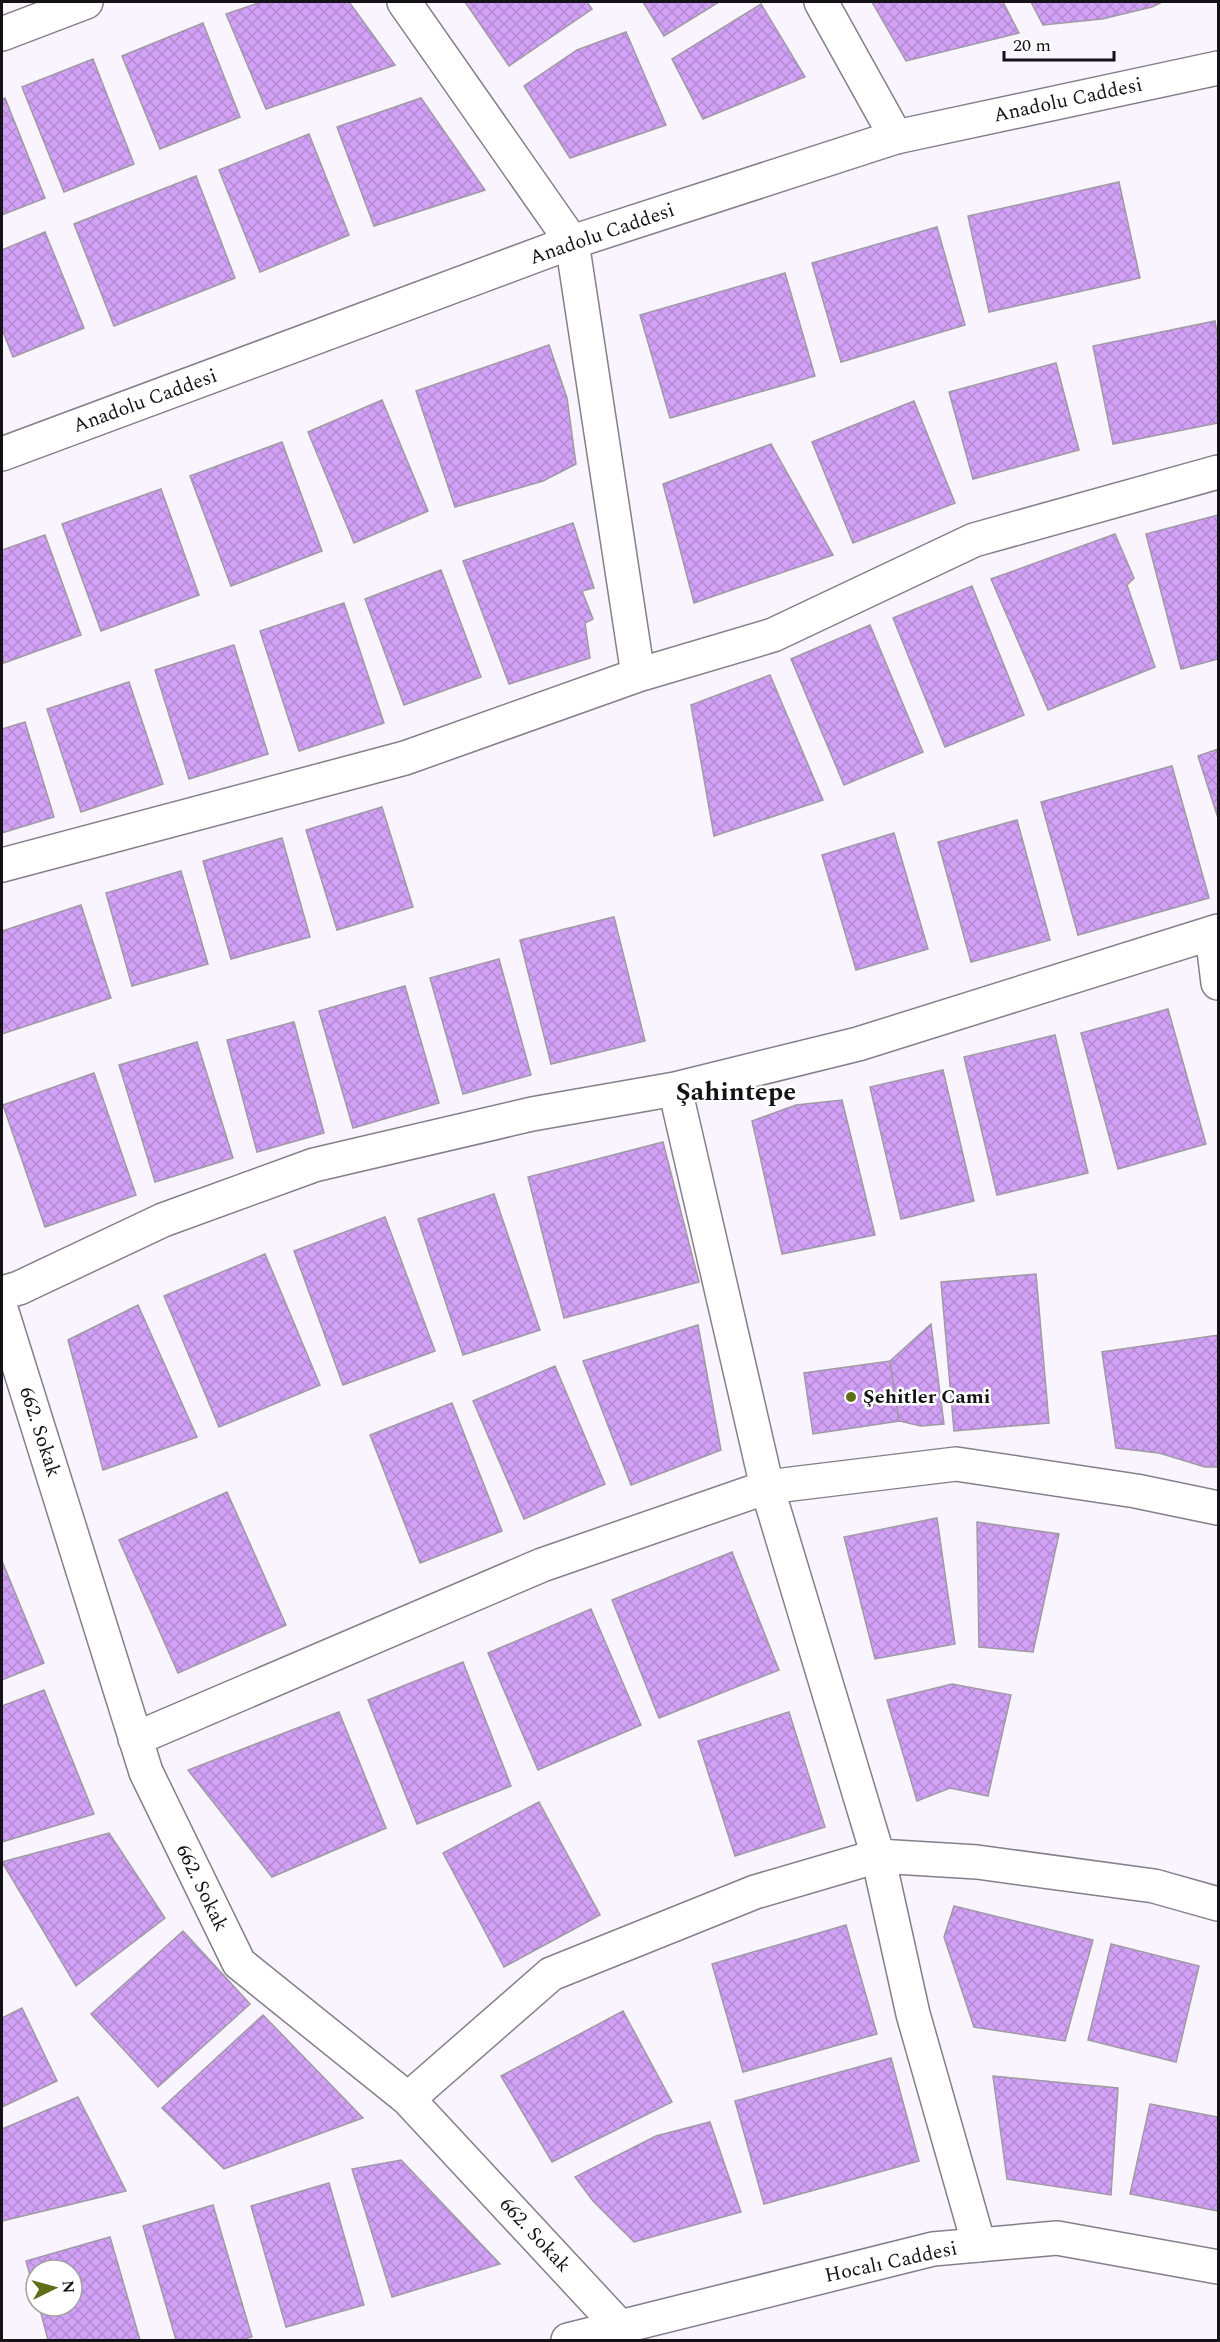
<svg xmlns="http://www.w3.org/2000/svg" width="1220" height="2342" font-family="Spectral,serif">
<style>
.building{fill:url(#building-cross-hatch);stroke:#9f9aa3;stroke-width:1.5}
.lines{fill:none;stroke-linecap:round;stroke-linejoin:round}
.minor-casing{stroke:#847f88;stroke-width:36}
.tertiary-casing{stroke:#847f88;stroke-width:36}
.minor{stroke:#fff;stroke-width:33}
.tertiary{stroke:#fff;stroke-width:33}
.poi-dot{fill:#5e6d17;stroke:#fff;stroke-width:2}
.labels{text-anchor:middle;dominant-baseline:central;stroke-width:5;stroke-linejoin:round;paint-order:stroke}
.street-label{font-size:20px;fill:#141216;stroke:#fff}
.poi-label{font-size:20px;font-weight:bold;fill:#141216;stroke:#fff;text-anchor:start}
.district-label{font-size:26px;font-weight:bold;fill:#141216;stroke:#fff}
</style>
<defs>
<pattern id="building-cross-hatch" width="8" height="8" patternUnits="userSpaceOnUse" patternTransform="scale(1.5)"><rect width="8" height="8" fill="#d1a1f6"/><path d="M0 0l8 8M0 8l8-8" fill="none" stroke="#b38ad2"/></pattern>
</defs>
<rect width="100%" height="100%" fill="#f9f4fe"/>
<!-- building -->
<path class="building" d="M261,2H349L395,65L266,109L226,14Z
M465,2H587L592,9L509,66Z
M643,2H719L664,36Z
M872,2H1003L1019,33L906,61Z
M1031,2H1162L1152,7L1102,19L1043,25Z
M761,4L805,77L703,119L672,59Z
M203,23L240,117L160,149L122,56Z
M626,32L666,125L570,158L524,86L577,50Z
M93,59L134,164L64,192L22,87Z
M5,98L45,198L2,215V100Z
M421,98L485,190L374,226L337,127Z
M309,134L349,235L260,272L219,170Z
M196,176L235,278L114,326L74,224Z
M1119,182L1140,278L989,312L968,216Z
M937,227L965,325L841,362L812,263Z
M45,232L84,328L13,357L2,329V250Z
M785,273L815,376L670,418L640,315Z
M1215,321L1218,339V423L1113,444L1093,346Z
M549,345L567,398L576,464L543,481L455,507L416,391Z
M1056,363L1079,450L973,479L949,392Z
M382,400L428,511L354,543L308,432Z
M914,401L955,503L853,543L812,442Z
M282,442L322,551L231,586L190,476Z
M771,444L833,555L694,603L663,484Z
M161,489L199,595L101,631L62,524Z
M1218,515V659L1181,669L1146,534Z
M573,523L594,588L582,591L593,619L585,623L590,658L509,684L463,561Z
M1115,534L1134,578L1127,585L1155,667L1048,710L991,579Z
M45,535L81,635L4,663L2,656V550Z
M441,570L481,677L404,705L365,599Z
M972,586L1024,715L945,747L893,618Z
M344,603L384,723L299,751L260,631Z
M870,625L923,752L844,785L791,659Z
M234,645L268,754L189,779L155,670Z
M770,675L823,800L714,836L691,705Z
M129,682L163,784L81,812L47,709Z
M25,722L54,817L2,833V729Z
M1218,749V818L1198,756Z
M1172,766L1209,898L1078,935L1041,802Z
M382,807L413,907L337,930L306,830Z
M1017,820L1050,940L971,962L938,842Z
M894,833L928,949L856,970L822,855Z
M282,838L310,937L231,959L203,861Z
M181,871L208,964L132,986L106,893Z
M81,905L111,998L2,1034V931Z
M614,917L645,1041L551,1064L520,940Z
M499,959L531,1075L463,1094L430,978Z
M405,986L439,1103L353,1128L319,1011Z
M1168,1009L1206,1144L1118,1169L1081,1033Z
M294,1022L324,1133L257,1152L227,1040Z
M1055,1035L1088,1173L997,1195L964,1057Z
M197,1042L233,1158L155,1182L119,1065Z
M943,1070L974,1201L901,1219L870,1087Z
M94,1073L136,1195L45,1227L3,1105Z
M842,1100L875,1235L782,1254L752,1121L796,1105Z
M663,1142L699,1282L564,1318L528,1177Z
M494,1194L540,1330L463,1355L418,1219Z
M385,1217L435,1351L343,1385L294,1251Z
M265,1254L320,1385L219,1427L164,1296Z
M1036,1274L1049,1423L954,1431L941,1282Z
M138,1305L197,1437L103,1470L68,1340Z
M931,1324L944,1424L921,1426L899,1421L890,1361Z
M698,1325L721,1450L631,1485L583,1361Z
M1218,1335V1467H1205L1159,1453L1116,1448L1102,1352Z
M890,1361L899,1421L813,1434L804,1373Z
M555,1366L605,1484L524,1519L473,1401Z
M452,1403L502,1531L420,1563L370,1435Z
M227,1492L286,1625L178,1673L119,1540Z
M937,1518L955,1644L875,1659L844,1537Z
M977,1522L1059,1534L1033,1652L979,1647Z
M732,1552L779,1670L659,1718L612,1600Z
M2,1561L44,1663L2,1680Z
M591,1609L641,1725L538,1770L488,1653Z
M463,1662L511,1786L417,1824L368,1700Z
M952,1684L1011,1695L988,1796L950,1788L917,1801L887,1700Z
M44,1690L94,1814L2,1842V1706Z
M339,1712L386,1828L272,1877L188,1770Z
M789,1712L825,1827L735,1856L698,1741Z
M539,1802L600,1915L504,1967L443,1853Z
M109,1833L165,1918L76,1986L2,1862Z
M954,1906L1093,1940L1065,2041L974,2027L944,1937Z
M846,1925L877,2034L743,2072L712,1964Z
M183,1931L250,2004L158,2087L91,2014Z
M1111,1944L1199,1966L1176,2062L1088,2040Z
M22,2008L57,2081L2,2107V2018Z
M623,2011L672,2102L552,2162L501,2076Z
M263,2015L363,2118L224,2169L162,2108Z
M891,2058L919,2161L764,2204L735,2101Z
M993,2076L1118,2088L1111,2195L1007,2179Z
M78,2097L126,2191L2,2221V2129Z
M1150,2104L1218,2117V2211L1130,2194Z
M710,2122L741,2212L634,2242L593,2201L575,2177L656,2136Z
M401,2160L500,2264L392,2297L352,2169Z
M329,2183L364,2305L286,2327L251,2206Z
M213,2205L252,2337L240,2340H176L143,2226Z
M110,2237L140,2340H48L39,2306H72V2270H36V2297L26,2261Z"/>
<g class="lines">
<!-- minor casing -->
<g class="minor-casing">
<path id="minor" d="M404,2L572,242L638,675
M821,2L896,137
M2,34L86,2
M2,865L405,758L638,675L773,635L974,540L1218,472
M1212,934L1218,983
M675,1089L767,1487L878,1856L913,2014L979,2245
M2,1293L19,1288L163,1220L314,1165L532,1114L675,1089L858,1044L1218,931
M2,1312L146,1772L239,1963L408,2099L620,2327
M135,1739L542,1565L767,1487L956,1464L1136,1491L1218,1508
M408,2099L551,1974L755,1892L878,1856L977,1862L1154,1886L1218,1904"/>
</g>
<!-- tertiary casing -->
<g class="tertiary-casing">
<path id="tertiary" d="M2,454L572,242L896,137L1218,68
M568,2340L933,2249L1057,2238L1218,2267"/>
</g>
<!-- minor -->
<use href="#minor" class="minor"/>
<!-- tertiary -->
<use href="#tertiary" class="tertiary"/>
</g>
<!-- markers -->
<circle class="poi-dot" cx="851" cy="1397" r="6"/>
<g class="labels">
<!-- street labels -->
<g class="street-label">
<text transform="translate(1068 100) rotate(-12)">Anadolu Caddesi</text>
<text transform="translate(602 234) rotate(-19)">Anadolu Caddesi</text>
<text transform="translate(145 401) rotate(-20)">Anadolu Caddesi</text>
<text transform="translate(40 1432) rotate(72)">662. Sokak</text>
<text transform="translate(202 1888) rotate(64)">662. Sokak</text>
<text transform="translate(535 2235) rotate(47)">662. Sokak</text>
<text transform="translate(891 2262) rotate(-12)">Hocalı Caddesi</text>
</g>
<!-- poi labels -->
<g class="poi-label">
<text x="863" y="1397">Şehitler Cami</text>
</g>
<!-- district labels -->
<g class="district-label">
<text x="736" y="1092">Şahintepe</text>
</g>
</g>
<!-- border -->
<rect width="1220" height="2342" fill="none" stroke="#141216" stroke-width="6"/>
<!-- north arrow -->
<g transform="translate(54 2288) rotate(85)"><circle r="28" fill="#ffffff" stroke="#a1a0a2" stroke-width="1.5"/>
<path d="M0-4.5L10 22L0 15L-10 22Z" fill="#5e6d17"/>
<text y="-9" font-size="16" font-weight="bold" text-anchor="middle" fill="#141216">N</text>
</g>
<!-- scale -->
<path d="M1004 51v9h110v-9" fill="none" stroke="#141216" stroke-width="3"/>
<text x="1013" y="51" font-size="18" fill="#141216" stroke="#ffffff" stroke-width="4.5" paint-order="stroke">20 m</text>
</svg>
